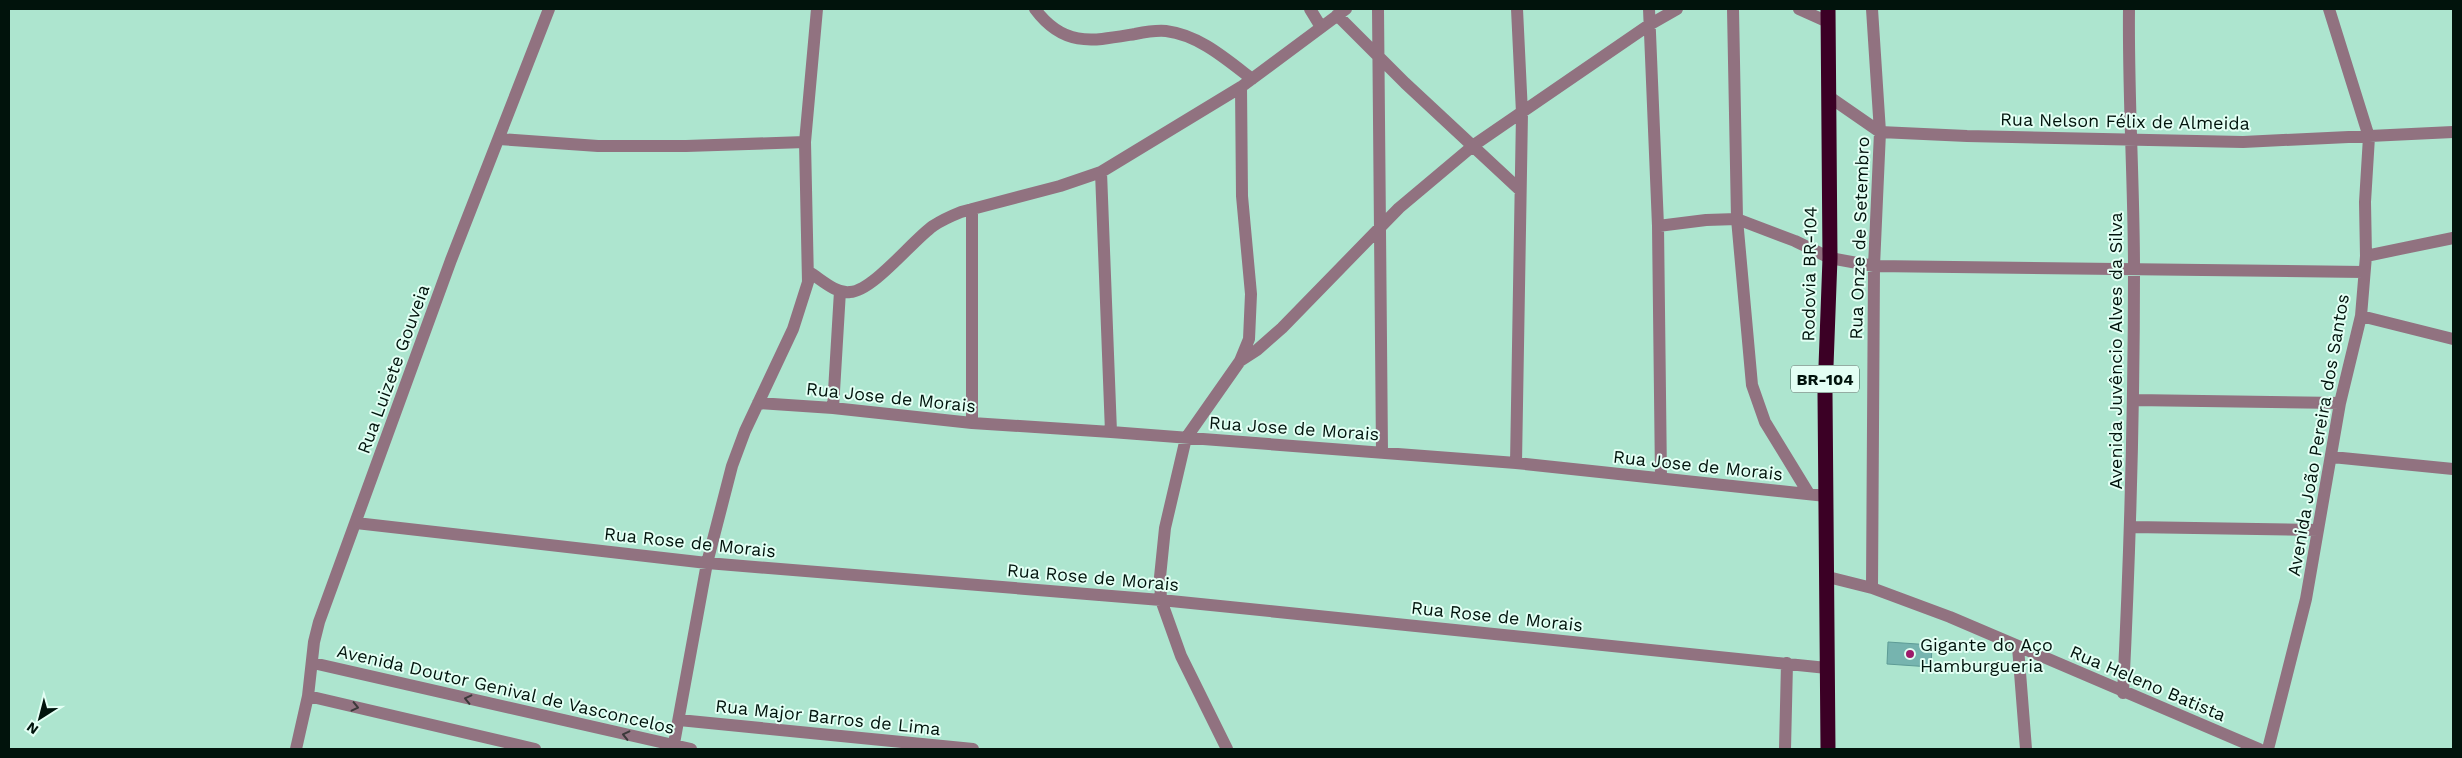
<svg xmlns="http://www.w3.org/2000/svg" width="2462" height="758" font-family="'Work Sans',sans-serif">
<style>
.building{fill:#76b4af;stroke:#5d9b96}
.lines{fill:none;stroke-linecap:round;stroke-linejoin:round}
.minor{stroke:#917280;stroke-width:12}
.highway{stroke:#3b0025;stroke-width:15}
.oneway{stroke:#3b393a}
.poi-dot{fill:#9d196a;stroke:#e3fff4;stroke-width:2}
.labels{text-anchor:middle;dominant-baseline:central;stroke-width:4;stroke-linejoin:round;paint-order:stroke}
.shield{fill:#e3fff4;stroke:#455a52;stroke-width:1}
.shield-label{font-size:16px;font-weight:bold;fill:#01130c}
.street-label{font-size:18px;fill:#01130c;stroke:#e3fff4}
.poi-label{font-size:18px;fill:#01130c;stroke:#e3fff4;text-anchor:start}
</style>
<rect width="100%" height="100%" fill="#ade5cf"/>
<!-- building -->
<path class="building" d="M1888,642L1932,645L1931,667L1887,664Z"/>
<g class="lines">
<!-- minor -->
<path class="minor" d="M1035,9C1064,48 1093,41 1135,34C1145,32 1156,30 1166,31C1199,35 1226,59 1252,79
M1310,9L1321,27
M1378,9L1382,452
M1649,9L1658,226L1661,478
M1733,9L1737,219L1752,385L1765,422L1809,494
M1799,9L1828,22
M1337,15L1405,83L1520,190
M1828,96L1880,132L1967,136L2243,142L2453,132
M499,139L598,146H686L805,142
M1101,172L1111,432
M972,209V423
M1658,226L1706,220L1737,219L1795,241L1830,258L1874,266L2364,272
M2366,256L2453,238
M809,272C821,279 836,294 850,292C873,291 913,240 933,226C942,220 951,216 961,212L1060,186L1101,172L1241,87L1346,9
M2361,316L2453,339
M1240,361L1257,350L1282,328L1399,208L1474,145L1649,25L1677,9
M2134,400L2340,403
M758,403L833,408L972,423L1111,432L1516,463L1826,496
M833,408L840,291
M2332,457L2453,469
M1516,463L1522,113L1517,9
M356,523L707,563L1161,600L1827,668
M2132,527L2318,530
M1828,577L1872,588L1950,617L2259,749
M1872,588L1874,266L1880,132L1872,9
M2018,647L2026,749
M313,663L691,749
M2123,693C2130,552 2134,411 2134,270C2134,183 2128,96 2129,9
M308,696L535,749
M679,720L973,749
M296,749L308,696L314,642L319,622L451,260L549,9
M673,749L707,563L732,466L745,431L793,329L808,282L805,142L817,9
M1227,749L1181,656L1161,600L1160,577L1165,528L1186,438L1240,361L1249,339L1251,294L1242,196L1241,87
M1785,749L1787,663
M2268,749L2306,599L2340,403L2361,316L2366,256L2365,202L2369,137L2329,9"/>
<!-- highway -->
<path class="highway" d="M1828,9L1830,258L1825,393L1828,749"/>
</g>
<!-- one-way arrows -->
<defs><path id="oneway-chevron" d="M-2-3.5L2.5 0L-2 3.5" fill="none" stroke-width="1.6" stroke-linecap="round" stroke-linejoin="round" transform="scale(1.25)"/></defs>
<g class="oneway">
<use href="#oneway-chevron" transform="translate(468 699) rotate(-167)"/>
<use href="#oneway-chevron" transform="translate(355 707) rotate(13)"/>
<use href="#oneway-chevron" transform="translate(626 735) rotate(-167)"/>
</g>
<!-- markers -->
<circle class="poi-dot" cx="1910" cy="654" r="5"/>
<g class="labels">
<!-- shield labels -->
<rect class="shield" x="1791" y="365.5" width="68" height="27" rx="4"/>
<g class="shield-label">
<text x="1825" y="379">BR-104</text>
</g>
<!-- street labels -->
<g class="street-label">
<text transform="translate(2125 121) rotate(1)">Rua Nelson Félix de Almeida</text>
<text transform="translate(1859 238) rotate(-88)">Rua Onze de Setembro</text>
<text transform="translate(1809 274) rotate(-89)">Rodovia BR-104</text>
<text transform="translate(2115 351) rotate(-90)">Avenida Juvêncio Alves da Silva</text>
<text transform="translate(393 369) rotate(-70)">Rua Luizete Gouveia</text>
<text transform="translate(891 397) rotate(6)">Rua Jose de Morais</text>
<text transform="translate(1294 428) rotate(4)">Rua Jose de Morais</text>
<text transform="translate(2318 435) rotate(-80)">Avenida João Pereira dos Santos</text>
<text transform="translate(1698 465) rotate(6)">Rua Jose de Morais</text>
<text transform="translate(690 542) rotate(6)">Rua Rose de Morais</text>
<text transform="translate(1093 577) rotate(5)">Rua Rose de Morais</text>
<text transform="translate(1497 616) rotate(6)">Rua Rose de Morais</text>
<text transform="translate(2148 683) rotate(23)">Rua Heleno Batista</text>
<text transform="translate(506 689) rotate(13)">Avenida Doutor Genival de Vasconcelos</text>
<text transform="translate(828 717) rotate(6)">Rua Major Barros de Lima</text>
</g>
<!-- poi labels -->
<g class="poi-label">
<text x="1920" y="644">Gigante do Aço<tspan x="1920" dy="21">Hamburgueria</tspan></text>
</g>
</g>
<!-- border -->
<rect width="2462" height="758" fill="none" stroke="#01130c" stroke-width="20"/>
<!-- north arrow -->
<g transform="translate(40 718) rotate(216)" stroke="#e3fff4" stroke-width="4" paint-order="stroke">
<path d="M0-4L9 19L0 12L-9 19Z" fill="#01130c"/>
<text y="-8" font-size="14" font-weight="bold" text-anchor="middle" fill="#01130c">N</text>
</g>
</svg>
